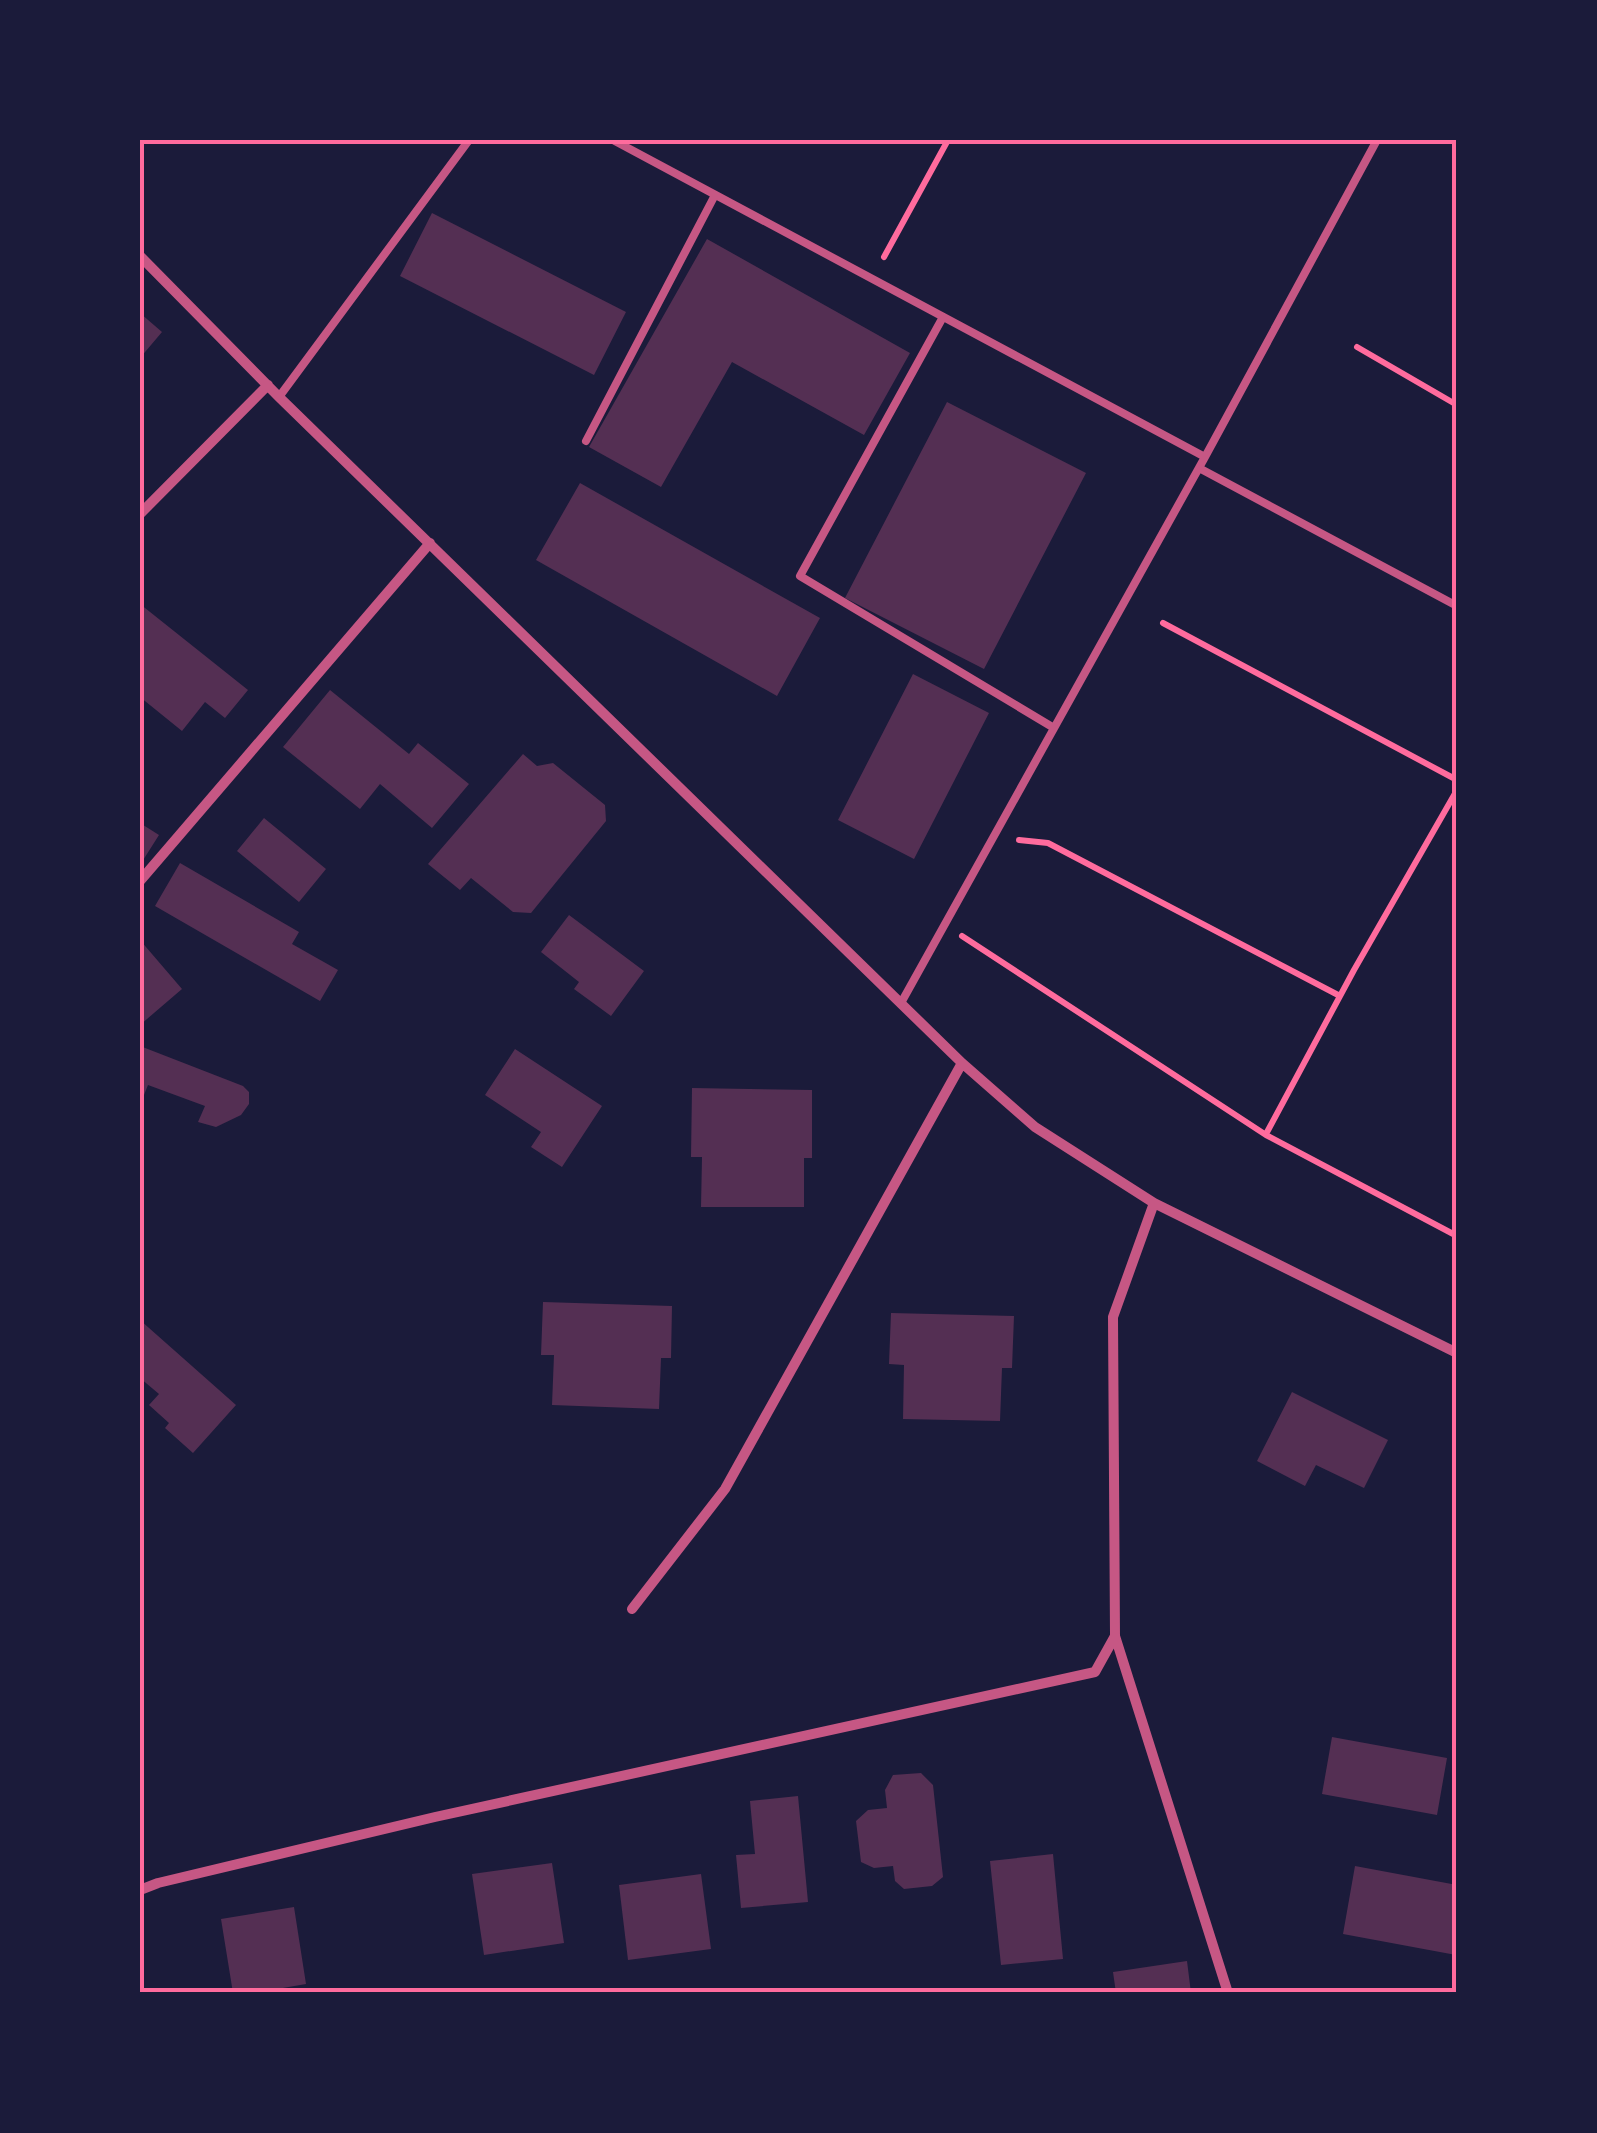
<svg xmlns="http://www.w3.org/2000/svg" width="1597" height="2133" font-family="'Times New Roman',serif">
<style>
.building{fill:#542f53}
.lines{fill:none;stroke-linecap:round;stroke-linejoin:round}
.path{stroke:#ff6b9d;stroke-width:6}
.service{stroke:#c65784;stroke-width:8}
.minor{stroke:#c65784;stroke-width:10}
.neatline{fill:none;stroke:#ff6b9d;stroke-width:4}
</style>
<rect width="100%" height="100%" fill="#1b1b3a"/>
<!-- building -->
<path class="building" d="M432,213L626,312L594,375L400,276Z
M707,239L910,353L864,435L732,362L661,487L589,447Z
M140,313L162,332L140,358Z
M947,402L1086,473L984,669L845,598Z
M580,483L820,618L777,696L536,560Z
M140,604L248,690L225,718L205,702L182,731L140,697V664L144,659L140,655Z
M913,674L989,713L914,859L838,820Z
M330,690L409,754L418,743L469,784L432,828L380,784L360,809L283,747Z
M523,754L537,766L553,763L605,805L606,821L531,913L513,912L471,878L460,890L428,864Z
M264,818L326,869L299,902L237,851Z
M140,823L159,835L140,865Z
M180,863L299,932L292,944L338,970L320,1001L155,906Z
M569,915L644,971L611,1016L574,989L579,982L541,952Z
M140,940L182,989L140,1025Z
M140,1046L243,1086L249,1092V1104L241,1115L216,1127L198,1122L205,1106L148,1085L140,1105Z
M515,1049L602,1106L562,1167L531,1147L541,1132L485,1095Z
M692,1088L812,1090V1158H804V1207H701L702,1157H691Z
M543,1302L672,1306L671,1358H661L659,1409L552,1405L554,1355H541Z
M891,1313L1014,1316L1012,1368H1002L1000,1421L903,1419L904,1365L889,1364Z
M140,1320L236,1405L193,1453L165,1428L169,1423L149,1405L159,1394L140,1378Z
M1292,1392L1388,1440L1364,1488L1316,1465L1305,1486L1257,1461Z
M1332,1737L1447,1758L1437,1815L1322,1794Z
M921,1773L933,1785L943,1877L932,1886L904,1889L895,1881L893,1866L874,1868L861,1862L856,1821L868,1810L887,1808L885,1790L893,1775Z
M798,1796L808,1902L741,1908L736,1855L755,1854L750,1801Z
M1053,1854L1063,1959L1001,1965L990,1861Z
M552,1863L564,1943L484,1955L472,1874Z
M1355,1866L1457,1885L1456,1955L1343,1934Z
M701,1874L711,1949L628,1960L619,1885Z
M294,1907L306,1984L254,1993H233L221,1919Z
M1187,1961L1191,1993H1116L1113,1972Z"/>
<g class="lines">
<!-- path -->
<path class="path" d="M884,257L948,140
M1357,347L1457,405
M1163,623L1457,780
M1019,840L1048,843L1340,996
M962,936L1266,1135L1457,1236
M1266,1134L1354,970L1457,790"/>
<!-- service -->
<path class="service" d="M613,140L1205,457
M943,317L800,576L1054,728
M279,397L469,140
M586,441L715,195
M1199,468L1457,606
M901,1003L1205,457L1377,140"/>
<!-- minor -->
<path class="minor" d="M140,256L279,397L962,1063L1035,1127L1154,1203L1457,1353
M140,514L268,385
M140,881L430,543
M1154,1203L1113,1317L1115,1636L1228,1993
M632,1609L725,1489L962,1063
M140,1890L158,1883L435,1817L1095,1672L1115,1636"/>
</g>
<!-- border -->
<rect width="1597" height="2133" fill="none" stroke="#1b1b3a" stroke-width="285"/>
<rect x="142" y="142" width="1312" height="1848" class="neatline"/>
</svg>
